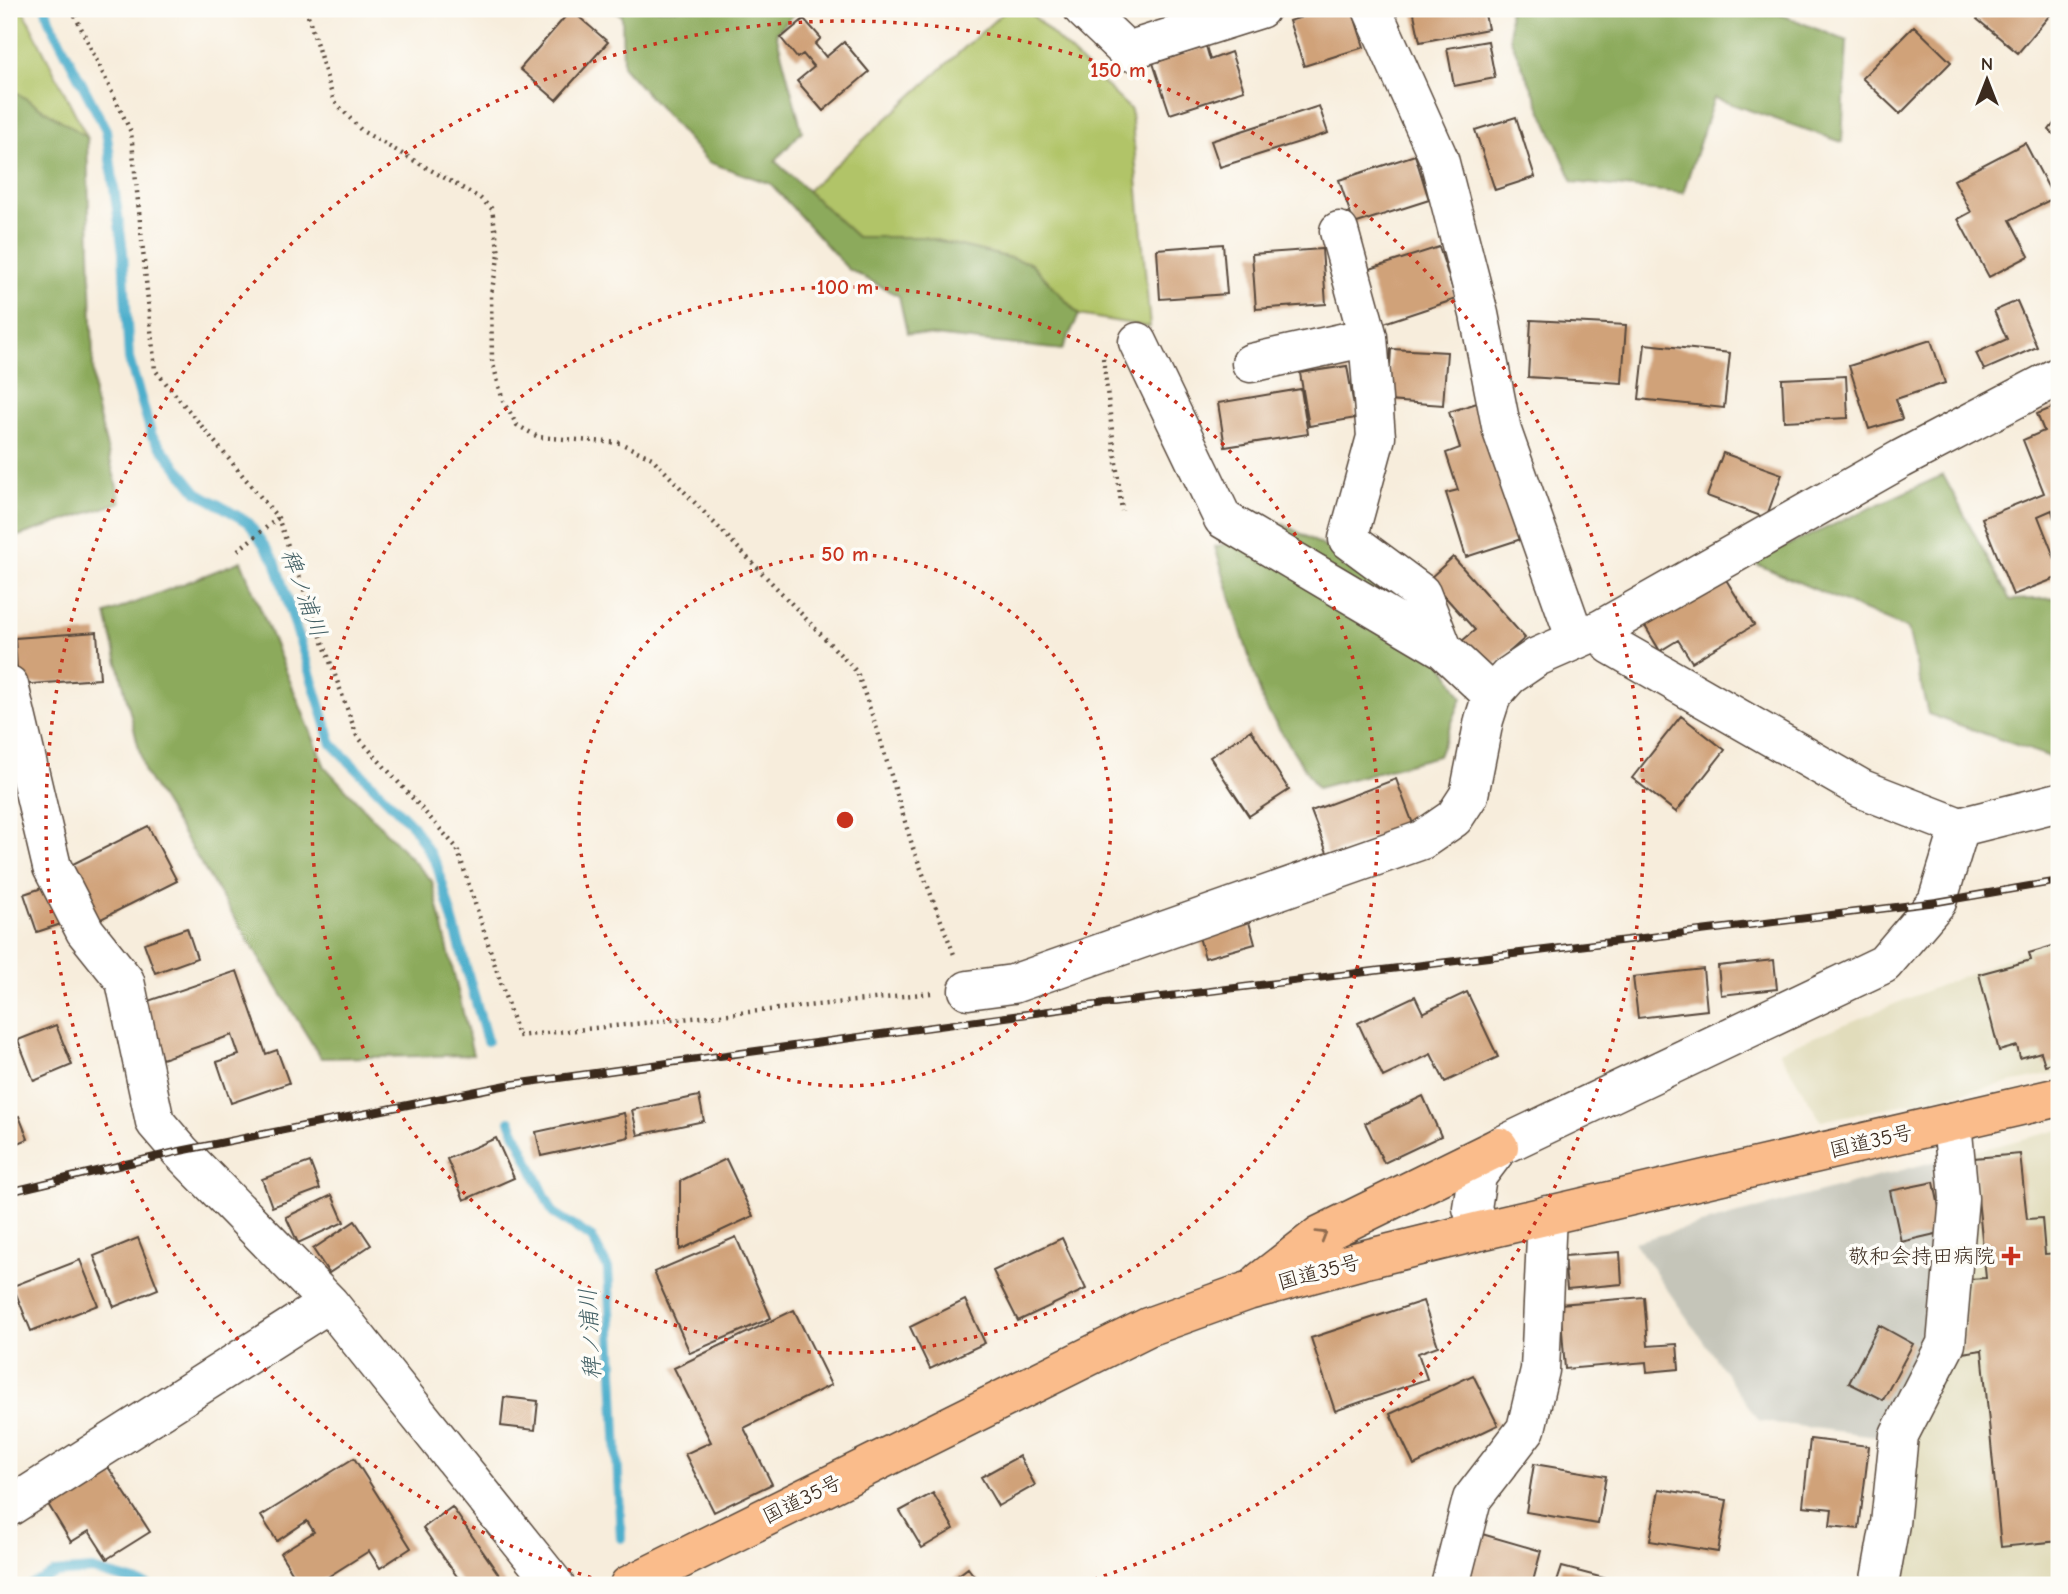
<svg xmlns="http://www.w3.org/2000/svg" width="2068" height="1594" font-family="'Comic Neue','Klee One',sans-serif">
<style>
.built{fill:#e1dcbb}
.industrial{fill:#c5c5b9}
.green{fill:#b1c468;stroke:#767743;stroke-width:2}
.forest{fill:#8caa5c;stroke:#646a3d;stroke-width:2}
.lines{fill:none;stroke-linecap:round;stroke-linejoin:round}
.stream{stroke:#4dafcc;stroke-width:10}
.building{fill:#d0a279}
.minor-casing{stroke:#57473a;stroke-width:41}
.highway-casing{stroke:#57473a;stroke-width:41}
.path{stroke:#57473a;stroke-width:4.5;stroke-dasharray:2 5;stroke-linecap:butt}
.minor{stroke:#fff;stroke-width:38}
.highway{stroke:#fabc8b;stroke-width:38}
.rail-casing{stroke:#3b2a1e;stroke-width:8}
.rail{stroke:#fdfcf7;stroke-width:5;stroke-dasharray:16;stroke-linecap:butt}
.oneway{stroke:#916c4f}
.ring{fill:none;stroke:#c8321e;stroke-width:3.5;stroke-dasharray:3.5 7}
.poi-dot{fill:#c8321e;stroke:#fdfcf7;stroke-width:2.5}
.labels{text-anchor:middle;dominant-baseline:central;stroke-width:7;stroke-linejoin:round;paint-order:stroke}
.street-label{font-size:21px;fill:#3b2a1e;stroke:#fdfcf7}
.poi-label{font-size:21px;fill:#3b2a1e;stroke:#fdfcf7;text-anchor:end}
.water-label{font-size:23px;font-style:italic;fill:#425f64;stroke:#fdfcf7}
.centre{fill:#c8321e;stroke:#fdfcf7;stroke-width:3.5}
.ring-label{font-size:21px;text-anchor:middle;font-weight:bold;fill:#c8321e;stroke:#fdfcf7;stroke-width:7;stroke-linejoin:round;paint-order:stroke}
</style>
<rect width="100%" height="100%" fill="#fdfcf7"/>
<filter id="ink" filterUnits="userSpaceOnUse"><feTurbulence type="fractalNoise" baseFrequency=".0143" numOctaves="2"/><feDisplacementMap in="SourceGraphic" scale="14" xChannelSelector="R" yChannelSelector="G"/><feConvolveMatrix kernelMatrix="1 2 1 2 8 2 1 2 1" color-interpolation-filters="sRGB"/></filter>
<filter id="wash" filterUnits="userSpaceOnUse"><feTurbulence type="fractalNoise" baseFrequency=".00686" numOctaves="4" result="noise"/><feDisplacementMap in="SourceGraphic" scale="28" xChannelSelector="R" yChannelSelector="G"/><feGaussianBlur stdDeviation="1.57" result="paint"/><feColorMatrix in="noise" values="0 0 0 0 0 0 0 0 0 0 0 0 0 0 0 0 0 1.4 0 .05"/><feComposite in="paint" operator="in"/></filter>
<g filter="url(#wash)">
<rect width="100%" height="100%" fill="#f7eddc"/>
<!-- built -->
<path class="built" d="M2059,937V1073L1821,1121L1779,1051Z
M2059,1130V1585H1899L1915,1439L1967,1153Z"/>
<!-- industrial -->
<path class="industrial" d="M1947,1158L1928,1349L1883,1437L1759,1421L1634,1242Z"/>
<!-- green -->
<path class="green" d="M9,9H24V12L87,137L9,88Z
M1007,9H1026L1131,110L1150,327L1079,315L1031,263L923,237H857L807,191Z"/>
<!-- forest -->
<path class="forest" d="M608,9H799L776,33L802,131L775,161L857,237H923L1031,263L1079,315L1062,350L907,333L899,296L848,269L771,184L708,162L623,67L622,15Z
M1509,9H1767L1847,41L1842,142L1714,98L1683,193L1573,182L1510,38Z
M9,88L87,137L94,398L121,502L9,539Z
M1943,475L2010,600L2059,598V760L1928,714L1908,629L1751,562Z
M1283,524L1402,589L1462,698L1438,756L1317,788L1264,705L1215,547Z
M241,561L325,767L432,881L473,1055L321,1058L145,773L106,614Z"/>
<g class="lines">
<!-- stream -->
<path class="stream" d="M46,9L49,20L106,130L123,252L129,359L152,436L197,492L248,522L275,561L332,744L413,826L437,865L487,1041
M510,1121L553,1213L592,1238L608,1269L621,1538
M31,1585L55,1573L92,1570L147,1585"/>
</g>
<g id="blocks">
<!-- building -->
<path class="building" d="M1328,9H1352L1364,47L1304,66L1289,21Z
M1413,9H1484L1488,29L1420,42Z
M1985,9H2055L2018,53L1977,19Z
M571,10L608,42L556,100L520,69Z
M804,19L821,38L815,44L826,57L844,42L869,72L823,111L797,81L814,67L803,54L797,58L781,38Z
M1914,26L1951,62L1900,114L1862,78Z
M1488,41L1495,78L1454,86L1447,48Z
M1206,46L1210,60L1231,52L1244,90L1170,114L1153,63Z
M1319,106L1328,133L1220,167L1211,141Z
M1516,117L1535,177L1495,190L1475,130Z
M2059,117V139L2049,130Z
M2025,143L2054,198L2010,220L2029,256L1989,277L1958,219L1971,212L1954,180Z
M1415,155L1429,200L1354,224L1339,180Z
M1223,244L1227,294L1160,299L1157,249Z
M1439,247L1456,299L1384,323L1367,270Z
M1322,249L1326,304L1256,309L1252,254Z
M2017,301L2037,347L1984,370L1976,353L2007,339L1994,311Z
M1531,320L1626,325L1622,383L1528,377Z
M1931,340L1945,383L1896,399L1902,419L1869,429L1849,366Z
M1645,344L1730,353L1724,408L1639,399Z
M1391,349L1447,352L1443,405L1388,401Z
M1347,366L1356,418L1309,426L1300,373Z
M1846,376L1848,418L1784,421L1782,379Z
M1301,389L1308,434L1225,447L1218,403Z
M1477,403L1521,539L1466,557L1446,493L1458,490L1446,453L1460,448L1449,412Z
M2059,405V516L2054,518L2052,510L2038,516L2059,569V577L2013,595L1982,518L2044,493L2023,440L2044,431L2037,414Z
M1723,453L1782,474L1766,518L1707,496Z
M1453,557L1525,638L1489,670L1462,641L1475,630L1429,579Z
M1725,578L1754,625L1692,662L1678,640L1660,651L1645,626Z
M97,632L100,679L18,685L15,638Z
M1681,716L1725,750L1676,812L1632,778Z
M1251,730L1289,790L1249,816L1210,757Z
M1396,779L1413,824L1328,855L1311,811Z
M148,826L177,881L95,922L67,867Z
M48,886L61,924L37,932L24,894Z
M1249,922L1255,944L1205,958L1199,937Z
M187,928L197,958L155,973L144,943Z
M2059,944V1061L2045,1065L2041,1052L2020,1058L2017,1046L1999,1051L1979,974L2031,960L2029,953Z
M1774,960L1777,989L1721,995L1718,966Z
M1703,969L1707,1010L1638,1018L1633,977Z
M237,971L266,1054L277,1050L289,1083L231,1103L217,1062L239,1055L232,1035L162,1059L142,1003Z
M1467,992L1498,1057L1445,1082L1431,1054L1383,1077L1358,1023L1415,996L1423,1013Z
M56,1025L72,1065L34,1081L18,1040Z
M699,1096L704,1121L638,1135L632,1110Z
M1423,1096L1441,1136L1384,1163L1365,1123Z
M624,1113L629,1137L541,1156L536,1132Z
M19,1116L28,1139L9,1147V1120Z
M496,1138L514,1178L464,1200L447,1159Z
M2020,1154L2027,1219L2042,1218L2045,1254L2059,1253V1317H2056L2059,1354V1541L2001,1547L1982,1350L1962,1353L1969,1279L1986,1278L1974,1158Z
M726,1159L753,1216L680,1250V1181Z
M310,1162L320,1189L272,1207L262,1179Z
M1934,1182L1944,1232L1901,1242L1890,1191Z
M332,1195L344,1222L298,1243L286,1217Z
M355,1221L371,1245L329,1273L313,1249Z
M736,1237L771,1318L690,1353L654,1272Z
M138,1238L158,1289L114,1307L94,1256Z
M1062,1238L1086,1289L1018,1321L993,1271Z
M1620,1252L1622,1284L1567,1289L1564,1256Z
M80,1260L98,1305L31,1331L13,1286Z
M1644,1297L1648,1346L1677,1344L1679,1369L1647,1372L1646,1362L1565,1369L1560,1304Z
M965,1300L985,1343L930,1369L910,1327Z
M1423,1301L1438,1346L1418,1353L1427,1379L1335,1411L1311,1338Z
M794,1310L831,1385L744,1428L772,1484L714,1512L685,1454L711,1442L674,1368Z
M1879,1325L1913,1344L1883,1400L1849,1383Z
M1473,1375L1498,1425L1414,1465L1390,1414Z
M504,1397L538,1401L535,1430L501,1426Z
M1810,1439L1869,1446L1859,1529L1830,1526L1832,1509L1803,1506Z
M1019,1456L1035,1485L998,1506L981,1477Z
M354,1458L411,1548L380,1568L369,1551L315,1585H300L280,1553L314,1532L307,1521L277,1541L261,1516Z
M1534,1464L1606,1476L1598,1524L1526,1512Z
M108,1467L150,1532L107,1559L89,1531L71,1542L48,1504Z
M1659,1489L1727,1500L1718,1552L1650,1541Z
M933,1493L954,1529L922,1548L900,1511Z
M452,1507L506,1585H463L423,1528Z
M1475,1532L1541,1551L1532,1585H1473L1461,1582Z
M1562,1567L1615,1581L1614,1585H1556Z
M968,1568L981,1585H945Z"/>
</g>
</g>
<g filter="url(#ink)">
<use href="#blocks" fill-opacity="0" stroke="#57473a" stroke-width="2"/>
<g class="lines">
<!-- minor casing -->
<g class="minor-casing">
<path id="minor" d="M1083,9L1127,51L1260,9
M1372,9L1439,159L1479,314L1502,431L1576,640
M1339,231L1368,337
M1138,342L1223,519L1443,649
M1251,363L1368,337L1376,437L1348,539L1421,593L1443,649L1492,695
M1601,629L1611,645L1862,789L1960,827L2059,802
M9,685L52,867L85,931L125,981L155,1122L180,1151L329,1303L555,1585
M968,990L1013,984L1422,840L1454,818L1469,795L1484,720L1492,695L1509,676L1537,657L1601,629L1901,459L2059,376
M1480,1231L1472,1208L1477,1176L1499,1147L1884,964L1937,902L1960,827
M9,1507L329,1303
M1450,1585L1472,1499L1526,1429L1540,1370L1547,1215
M1879,1585L1890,1524L1899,1435L1946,1344L1959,1198L1952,1122"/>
</g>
<!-- highway casing -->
<g class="highway-casing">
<path id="highway" d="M1261,1281L1320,1235L1499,1147
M629,1585L1148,1327L1248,1291L1366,1259L1480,1231L2059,1097"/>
</g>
<!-- path -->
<path class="path" d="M72,9L131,132L155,370L278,518L357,736L457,848L518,1036L932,993
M306,9L334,101L362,131L480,198L492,209L499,254L491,294L492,360L503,401L517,425L538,437L620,443L652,458L857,672L877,729L913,848L955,957
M1103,358L1122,511
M238,550L278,518"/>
<!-- minor -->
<use href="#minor" class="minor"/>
<!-- highway -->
<use href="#highway" class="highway"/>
<!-- rail casing -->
<g class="rail-casing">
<path id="rail" d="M9,1192L180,1151L507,1085L1064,1009L1937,902L2059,881"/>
</g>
<!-- rail -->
<use href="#rail" class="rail"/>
</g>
<!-- one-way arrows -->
<defs><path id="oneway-chevron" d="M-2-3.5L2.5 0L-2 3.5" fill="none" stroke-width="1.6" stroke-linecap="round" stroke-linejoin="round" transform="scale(1.75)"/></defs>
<use class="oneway" href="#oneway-chevron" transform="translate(1322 1235) rotate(-31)"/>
</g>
<!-- distance rings -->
<g class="ring">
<circle cx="845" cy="820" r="266"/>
<circle cx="845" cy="820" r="533"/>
<path d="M611 1584A799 799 0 1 1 1079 1584"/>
</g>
<!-- markers -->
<path class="poi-dot" d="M2007.5 1245.5h7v7h7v7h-7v7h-7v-7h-7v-7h7z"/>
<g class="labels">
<!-- street labels -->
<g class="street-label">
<text transform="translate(1871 1141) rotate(-13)">国道35号</text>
<text transform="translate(1319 1272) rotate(-15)">国道35号</text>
<text transform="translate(802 1499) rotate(-26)">国道35号</text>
</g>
<!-- poi labels -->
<g class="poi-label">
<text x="1995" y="1256">敬和会持田病院</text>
</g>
<!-- water labels -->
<g class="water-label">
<text transform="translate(304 593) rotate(70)">稗ノ浦川</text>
<text transform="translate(590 1334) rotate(-93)">稗ノ浦川</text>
</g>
</g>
<circle cx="845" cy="820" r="10" class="centre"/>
<g class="ring-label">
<text x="1118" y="77">150 m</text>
<text x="845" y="294">100 m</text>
<text x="845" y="561">50 m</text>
</g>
<!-- margin -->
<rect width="2068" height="1594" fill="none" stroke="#fdfcf7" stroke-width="35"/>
<!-- north arrow -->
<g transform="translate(1987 80)" stroke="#fdfcf7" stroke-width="5" paint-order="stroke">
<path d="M0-5L12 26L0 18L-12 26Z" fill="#3b2a1e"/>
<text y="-10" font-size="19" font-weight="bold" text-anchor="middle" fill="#3b2a1e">N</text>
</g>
</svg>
